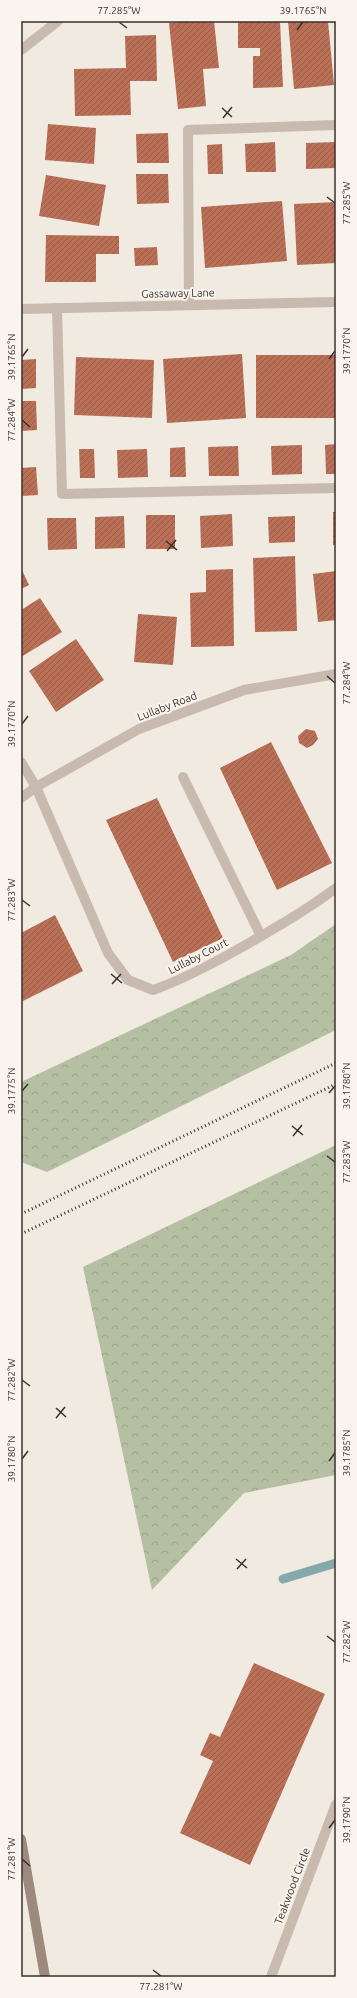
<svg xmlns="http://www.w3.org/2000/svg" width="357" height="1998" font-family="Ubuntu,sans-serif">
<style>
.forest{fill:url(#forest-crowns)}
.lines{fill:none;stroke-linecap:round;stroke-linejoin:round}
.stream{stroke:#83a9ab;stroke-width:9}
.building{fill:url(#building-hatch)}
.service{stroke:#c8baae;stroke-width:10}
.minor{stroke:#c8baae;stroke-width:10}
.secondary{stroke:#9c8a7f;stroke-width:10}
.rail{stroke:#38302c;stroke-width:3;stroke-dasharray:1 3;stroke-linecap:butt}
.ticks{fill:none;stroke:#38302c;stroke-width:1.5}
.labels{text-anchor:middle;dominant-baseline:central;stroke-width:4;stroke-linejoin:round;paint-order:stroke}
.street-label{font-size:11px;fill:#38302c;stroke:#f9f4ee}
.neatline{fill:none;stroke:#38302c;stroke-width:1.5}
.ticks-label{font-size:10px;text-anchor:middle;fill:#38302c}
</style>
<defs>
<pattern id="forest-crowns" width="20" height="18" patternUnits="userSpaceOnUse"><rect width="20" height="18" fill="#b5bfa2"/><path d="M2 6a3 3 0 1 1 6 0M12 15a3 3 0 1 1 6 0" fill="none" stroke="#9ca48c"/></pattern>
<pattern id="building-hatch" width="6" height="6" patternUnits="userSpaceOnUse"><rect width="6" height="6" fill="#ba7057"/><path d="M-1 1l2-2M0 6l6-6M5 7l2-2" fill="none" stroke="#985c48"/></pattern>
</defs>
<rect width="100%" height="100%" fill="#f1eae1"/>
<!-- forest -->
<path class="forest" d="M336,924V1030L47,1172L21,1162V1082L291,955Z
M336,1145V1475L244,1493L152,1590L83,1267Z"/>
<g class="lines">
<!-- stream -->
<path class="stream" d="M283,1579L336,1563"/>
</g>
<!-- building -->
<path class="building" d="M189,21H214L219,68L203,69L206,106L178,109L169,23Z
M238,21H280L283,87L253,88V56H260V48H238Z
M288,21H328L334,85L294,89Z
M156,35L157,81H130L131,115L75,116L74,69L126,68L125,36Z
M48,124L96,128L94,164L45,160Z
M168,133L169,163H137L136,134Z
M275,142L276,172H246L245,144Z
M336,142V168L306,169V143Z
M222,144L223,174H208L207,145Z
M136,174H168L169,203L137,204Z
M46,175L106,185L99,226L39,216Z
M282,201L287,261L205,268L201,207Z
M336,202V263L297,265L294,204Z
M46,235L119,236V254H96V282H45Z
M157,247L158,265L135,266L134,248Z
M242,354L246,418L167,423L163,359Z
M256,355H336V418H256Z
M76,357L154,360L152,418L74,415Z
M36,359V388L21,389V360Z
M21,401H36L37,430L21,431Z
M336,444V474H326L325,445Z
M302,445V474L272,475L271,446Z
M238,446L239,476H209L208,447Z
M185,447L186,477H170V448Z
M79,449H94L95,478H80Z
M147,449L148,477L118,478L117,450Z
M36,467L38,495L21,496V468Z
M333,512H336V545H333Z
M232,514L233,546L201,548L200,516Z
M146,515H175V549H146Z
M124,516L125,548L95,549V517Z
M295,516V542L269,543L268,517Z
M47,518H76L77,549L48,550Z
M295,556L297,631L255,632L253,558Z
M21,568L29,585L21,589Z
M233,569L234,646L191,647L190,593L206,592V570Z
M336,571V620L318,622L313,574Z
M40,598L62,632L21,657V610Z
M138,614L177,617L173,665L134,662Z
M76,639L104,680L56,712L29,671Z
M306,729L315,731L318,739L313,745L307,748L299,743L298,736Z
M271,742L332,863L277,890L220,768Z
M157,798L223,938L173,962L106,820Z
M55,915L83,971L21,1002V933Z
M254,1663L325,1694L250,1865L180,1833L213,1761L200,1755L210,1733L220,1737Z"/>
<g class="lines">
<!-- service -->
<path class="service" d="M189,305L188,130L336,125
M57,308L62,494L336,488
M183,777L261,936
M36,787L108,953L128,980L153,990C182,980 208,966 235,951C270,931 304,912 336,888"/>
<!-- minor -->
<path class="minor" d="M21,50L58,21
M21,309L336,302
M21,762L36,787
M21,798L36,787L139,729L244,690L336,674
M271,1977L336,1804"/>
<!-- secondary -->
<path class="secondary" d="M21,1839L45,1977"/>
<!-- rail -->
<path class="rail" d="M21,1214L336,1063
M21,1234L336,1084"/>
</g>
<!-- ticks -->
<path class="ticks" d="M119,22L127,28M297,30L303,22M222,108L232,117M223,118L232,107M327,197L335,203M22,357L28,349M329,359L335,351M22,420L30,427M166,541L177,550M167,551L176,540M327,676L335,683M22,724L28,716M22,900L30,906M111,974L122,983M112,984L121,974M22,1091L28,1084M329,1093L335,1086M292,1126L303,1135M293,1136L302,1125M327,1156L335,1162M22,1380L30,1386M56,1408L66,1417M56,1418L65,1407M22,1459L28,1451M329,1461L335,1453M236,1559L247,1568M237,1569L246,1559M327,1636L335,1642M329,1828L335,1820M22,1859L30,1866M153,1970L161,1976"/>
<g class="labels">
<!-- street labels -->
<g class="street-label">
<text transform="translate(178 293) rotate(-1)">Gassaway Lane</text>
<text transform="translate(167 706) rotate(-21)">Lullaby Road</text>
<text transform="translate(198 956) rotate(-27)">Lullaby Court</text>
<text transform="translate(292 1886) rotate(-69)">Teakwood Circle</text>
</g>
</g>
<!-- border -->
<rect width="357" height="1998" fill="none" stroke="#f9f4ee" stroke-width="44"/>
<rect x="22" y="22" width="313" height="1954" class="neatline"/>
<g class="ticks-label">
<text x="119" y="14">77.285°W</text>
<text x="303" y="14">39.1765°N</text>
<text transform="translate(346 203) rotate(-90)" y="4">77.285°W</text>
<text transform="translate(346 351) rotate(-90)" y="4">39.1770°N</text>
<text transform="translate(11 357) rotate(-90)" y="4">39.1765°N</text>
<text transform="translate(11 420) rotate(-90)" y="4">77.284°W</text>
<text transform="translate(346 683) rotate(-90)" y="4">77.284°W</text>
<text transform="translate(11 724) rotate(-90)" y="4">39.1770°N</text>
<text transform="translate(11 900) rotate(-90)" y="4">77.283°W</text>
<text transform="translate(346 1086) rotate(-90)" y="4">39.1780°N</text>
<text transform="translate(11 1091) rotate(-90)" y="4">39.1775°N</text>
<text transform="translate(346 1162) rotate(-90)" y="4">77.283°W</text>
<text transform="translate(11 1380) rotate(-90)" y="4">77.282°W</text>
<text transform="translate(346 1453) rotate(-90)" y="4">39.1785°N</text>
<text transform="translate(11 1459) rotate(-90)" y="4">39.1780°N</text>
<text transform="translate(346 1642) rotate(-90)" y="4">77.282°W</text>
<text transform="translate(346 1820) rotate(-90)" y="4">39.1790°N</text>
<text transform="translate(11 1859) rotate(-90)" y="4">77.281°W</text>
<text x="161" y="1990">77.281°W</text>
</g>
</svg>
